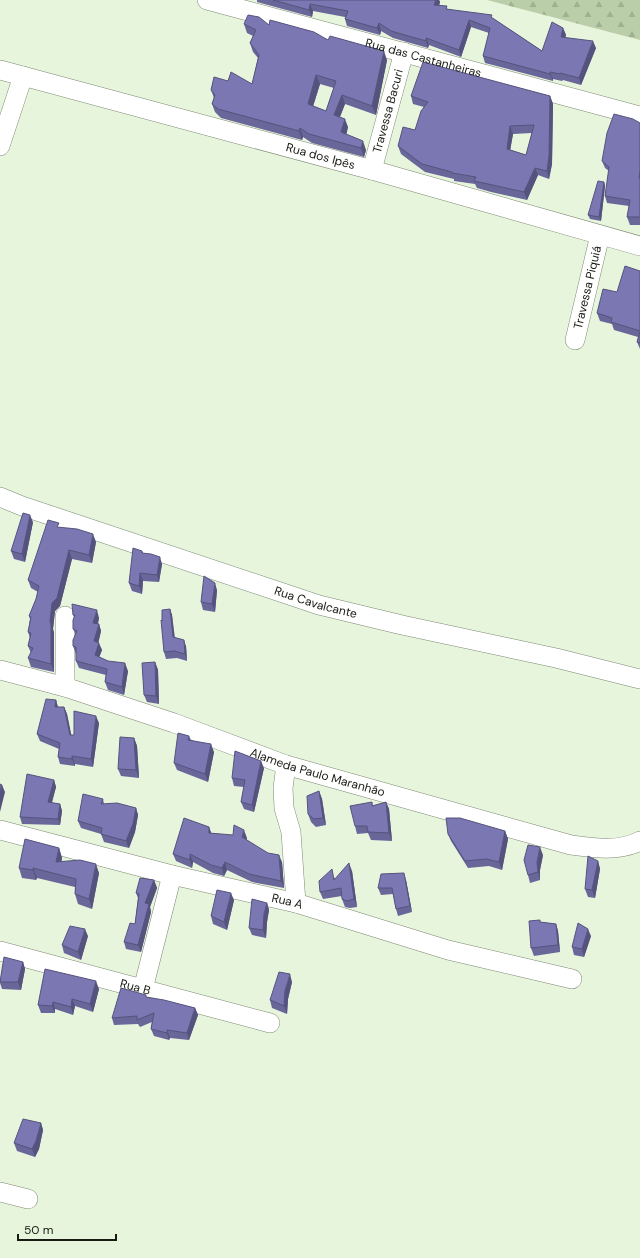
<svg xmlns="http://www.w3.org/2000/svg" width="640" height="1258" font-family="'DM Sans',sans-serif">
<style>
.forest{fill:url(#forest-firs)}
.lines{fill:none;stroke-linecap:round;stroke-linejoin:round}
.minor-casing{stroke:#7d8973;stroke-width:20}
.minor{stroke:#fff;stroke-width:19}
.wall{fill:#69669a;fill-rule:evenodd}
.shaded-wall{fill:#55537d}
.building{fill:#7a77b3;stroke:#55537d;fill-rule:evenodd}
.labels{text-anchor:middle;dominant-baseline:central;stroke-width:3.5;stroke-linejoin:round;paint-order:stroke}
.street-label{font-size:12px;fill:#171b13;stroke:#e8f5dd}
</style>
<defs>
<pattern id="forest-firs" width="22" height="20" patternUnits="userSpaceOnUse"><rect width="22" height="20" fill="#bacfa9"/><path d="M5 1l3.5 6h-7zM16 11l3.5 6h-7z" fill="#9fb191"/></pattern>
</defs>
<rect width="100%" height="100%" fill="#e8f5dd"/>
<!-- forest -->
<path class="forest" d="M487,0H640V40Z"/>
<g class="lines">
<!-- minor casing -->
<g class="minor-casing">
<g id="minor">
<path id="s1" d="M207,0L640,116"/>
<path id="s2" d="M0,70L372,170L640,246"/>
<path d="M0,146L23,76"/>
<path id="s3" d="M372,170L404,52"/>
<path id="s4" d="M575,340L600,235"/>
<path id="s5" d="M0,497L22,506L319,605L402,625L556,658L640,679"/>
<path id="s6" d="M0,670L65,687L174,723L286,765L571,845C593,848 619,852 640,841"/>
<path d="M65,687V616"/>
<path d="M286,765L283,788L284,808L291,832L296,903"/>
<path id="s7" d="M0,830L172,875L296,903L448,950L572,979"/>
<path id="s8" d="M0,951L270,1023"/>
<path d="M143,989L172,875"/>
<path d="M0,1192L28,1199"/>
</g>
</g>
<!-- minor -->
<use href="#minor" class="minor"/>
</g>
<!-- wall -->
<path class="wall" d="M257,0H439L440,2L439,6L448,9L494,19L542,51L563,28L566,35L565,38L596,48L581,85L563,80L562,81L553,79V81L485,63L483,56L489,33L471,27L461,57L429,45L428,48L393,38L381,31L380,35L347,26L345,19V17L313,11L312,17L257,2Z
M244,24L269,25L328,40L387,60L376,115L345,104L340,117L348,127L346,134L366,150L364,157L312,143L303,137L302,140L221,118L215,112L212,104L214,98L211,90L228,81L252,84L258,58L253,52L250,43L253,36L247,33ZM320,84L334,88L326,111L313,106Z
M411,96H550L553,104L552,164L549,179L538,175L527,200L491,192L477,188L475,184L454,181V179L425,172L401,154L398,146L415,130L424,107L413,104ZM532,133L526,155L510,150L513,134Z
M640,123V225H630L627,217L629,206L607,203L605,196L609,171L605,168L602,161Z
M604,182L605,186L601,221L590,219L588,215Z
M640,271V349L637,342L638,337L614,330L612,324L600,321L597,313L617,292Z
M33,522L25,562L14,559L11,551Z
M60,527L96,542L92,563L72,559L60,606L55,611L53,629L54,633V672L31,667L28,658L31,653L28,646L30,638L28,632L30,619L29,616L36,599L38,592L31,588L28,580Z
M142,551L143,553L162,564L159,582L143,581L142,594L132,591L129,583Z
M217,590L215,612L203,610L201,602Z
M170,609L172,615L175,638L186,646L187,661L177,658L166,659L164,652L162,621Z
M73,615L99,618L98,624H99L101,631L98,643L102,650L99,657L128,671L124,695L108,690L105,682L106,675L79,668L76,661V654L73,646L76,635L73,629L74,617Z
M155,662L158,670L159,704L147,702L144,695Z
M56,700L58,707H64L67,714L71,735H74L99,723L93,767L75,764V766L60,764L58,757L59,749L40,741L37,734Z
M189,736L191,740L214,752L208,782L177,770L174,763Z
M134,738L137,746L139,778L121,776L118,769Z
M264,768L254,812L244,809L241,802L244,787L234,786L232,778Z
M54,780L56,787L52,803L60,804L62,811L60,825L22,824L20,817Z
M319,791L322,799L326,825L316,827L311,822L308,814Z
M103,799L104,804L136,808L138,815L135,832L129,848L104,842L101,834L81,828L78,821Z
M372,802L373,806L386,802L389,809L392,841L371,840L368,833L357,834L355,826Z
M209,827L211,833L247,838L246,840L282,862L284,888L252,882L227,870L224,876L213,873L193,862L192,868L176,861L173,854Z
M505,831L508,839L502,870L489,866L468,868L451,841L448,834Z
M59,848L62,858L61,862L99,873L92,909L78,904L75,894V887L37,878L36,880L22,878L19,868Z
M543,855L540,870V880L530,883L528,875Z
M598,861L600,869L595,898L588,897L585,889Z
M352,871L357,907L350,908L345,907L342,899V896L323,899L320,892L334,877L335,879Z
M154,880L157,888L150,907L151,912L141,952L126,949L124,942L135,924L138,898L136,893Z
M406,880L412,912L398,916L396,909L393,894L381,895L378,888Z
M234,900L227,930L213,924L211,916Z
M267,903L269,910L267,922L266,938L252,935L249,928Z
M540,920V922L556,924L558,931L560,952L534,956L531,948Z
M88,936L81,960L64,953L62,945Z
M591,936L584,957L574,955L572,947Z
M23,962L25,969L21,990L2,989L0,983V979Z
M292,982L288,999L287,1014L272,1008L270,1000Z
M99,989L93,1012L75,1006L73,1015L55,1009V1013H41L38,1005Z
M147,997L195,1008L198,1015L189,1040L170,1038L169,1040L154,1036L151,1029L152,1022L140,1027L138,1024L114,1025L112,1018Z
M41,1123L43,1130L39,1149L35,1157L17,1151L14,1143Z"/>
<!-- shaded-wall -->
<path class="shaded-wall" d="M436,0H439L440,2L437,12L434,5Z
M310,4L313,11L312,17L309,10Z
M469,20L471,27L461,57L459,50Z
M379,23L381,31L380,35L377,28Z
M563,28L566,35L563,44L561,37Z
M426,38L429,45L428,48L426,41Z
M593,41L596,48L581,85L579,78Z
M384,51L387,60L376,115L372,106Z
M550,72L553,79V81L550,74Z
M316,75L320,84L311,113L308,104Z
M342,95L345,104L337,124L334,115Z
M550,96L553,104L552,164L549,179L547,171Z
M345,119L348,127L345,141L341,132Z
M510,126L513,134L509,157L507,149Z
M300,128L303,137L302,140L299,131Z
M363,141L366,150L364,157L361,148Z
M535,168L538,175L527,200L524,192Z
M604,182L605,186L601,221L599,217Z
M30,515L33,522L25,562L22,554Z
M93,534L96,542L92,563L89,555Z
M69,550L72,559L60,606L55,611L53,629L54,633V672L51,664L50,621L52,603Z
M160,557L162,564L159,582L157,575Z
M140,573L143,581L142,594L139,586Z
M215,583L217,590L215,612L212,604Z
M170,609L172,615L175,644L173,637Z
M97,610L99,618L96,631L93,623Z
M99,624L101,631L97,649L94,641Z
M184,640L186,646L187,661L185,654Z
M99,643L102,650L97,663L95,655Z
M155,662L158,670L159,704L156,696Z
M125,663L128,671L124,695L122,687Z
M56,700L58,708L55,707Z
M64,707L67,714L73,743L70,735Z
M96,716L99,723L93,767L91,759Z
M134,738L137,746L139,778L136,770Z
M211,744L214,752L208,782L205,774Z
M72,756L75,764V766L72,759Z
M261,761L264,768L254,812L252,805Z
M54,780L56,787L50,808L48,802Z
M2,785L5,792L0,812V794Z
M319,791L322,799L326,825L323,818Z
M386,802L389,809L392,841L389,833Z
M60,804L62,811L60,825L58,819Z
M136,808L138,815L135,832L129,848L126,841Z
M209,827L212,835L209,833Z
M244,830L247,838L245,845L242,837Z
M505,831L508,839L502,870L499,862Z
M540,847L543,855L540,870V880L538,872L537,862Z
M59,848L62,858L60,871L56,862Z
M190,854L193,862L192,868L190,860Z
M279,855L282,862L284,888L281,881Z
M598,861L600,869L595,898L592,890Z
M225,862L227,870L224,876L222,868Z
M349,863L352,871L357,907L354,899Z
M96,864L99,873L92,909L89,899Z
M33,868L37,878L36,880L33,870Z
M404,873L406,880L412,912L410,906Z
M154,880L157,888L150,907L151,912L141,952L138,945L145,903Z
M231,893L234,900L227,930L224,922Z
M267,903L269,910L267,922L266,938L263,930L264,914Z
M556,924L558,931L560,952L558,945Z
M85,929L88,936L81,960L78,952Z
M588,929L591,936L584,957L582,949Z
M23,962L25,969L21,990L18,982Z
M290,974L292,982L288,999L287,1014L284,1006L285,991Z
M96,981L99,989L93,1012L90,1004Z
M72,999L75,1006L73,1015L71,1007Z
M53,1002L55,1009V1013L52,1006Z
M195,1008L198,1015L189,1040L187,1033Z
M167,1030L170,1038L169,1040L167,1033Z
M41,1123L43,1130L39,1149L35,1157L32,1149Z"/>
<!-- building -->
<path class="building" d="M273,0H436L434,5L447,6L446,9L492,15L491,17L542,51L552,22L563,28L561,37L593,41L579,78L560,73V74L550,72V74L483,56L490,28L469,20L459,50L426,38V41L391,31L379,23L377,28L345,19L348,11L310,4L309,10Z
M248,15L259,17L269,25L270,20L314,32L328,40L330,36L384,51L372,106L342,95L334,115L345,119L341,132L363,141L361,148L309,134L300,128L299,131L218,109L212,104L215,95L211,90L214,77L228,81L231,72L252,84L259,55L250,43L256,30L244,24ZM316,75L336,81L326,111L308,104Z
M423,62L550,96L549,156L547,171L535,168L524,192L488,184L474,181L476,177L452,173V172L422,164L398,146L403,127L415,130L421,111L428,102L411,96ZM534,125L526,155L507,149L510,126Z
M614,114L633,119L640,123V170L639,178H640V217H627L630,200L605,196L609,167L602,161L607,133Z
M598,181L604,182L599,217L588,215Z
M625,266L640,271V331L611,322L612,318L597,313L603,289L617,292Z
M640,332V343L637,342Z
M23,513L30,515L22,554L11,551Z
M48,520L59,523L57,527L77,529L93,534L89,555L69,550L57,598L52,603L50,621L51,625V664L28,658L33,648L28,646L31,633L28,632L31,617L29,616L36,599L39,586L28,580Z
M133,548L142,551V553L151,554L160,557L157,575L140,573L139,586L129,583Z
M204,576L215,583L212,604L201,602Z
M72,604L97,610L93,623L99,624L94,641L99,643L95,655L108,661L125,663L122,687L105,682L107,669L76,661V647L73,646V640L77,631L73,629V620L75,615H73Z
M170,609L173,637L184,640L185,654L174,651L164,652L161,620L162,621V610Z
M155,662L156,696L144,695L142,663Z
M46,699L56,700L55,707H64L70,735H74V711L96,716L91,759L72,756V759L58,757L60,743L37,734Z
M178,733L189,736L188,740L211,744L205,774L174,763Z
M120,737L134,738L136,770L118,769Z
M235,751L261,761L252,805L241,802L245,780L232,778Z
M27,774L54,780L48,802L60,804L58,819L20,817Z
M0,784L2,785L0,794Z
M319,791L323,818L314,819L308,814L307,796Z
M83,794L103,799L101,804L117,803L136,808L133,824L126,841L101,834L102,828L78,821Z
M372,802V806L386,802L389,833L368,832L367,826H355L350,806Z
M184,818L209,827V833L233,835L234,825L244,830L242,837L268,853L279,855L281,881L249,874L225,862L222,868L211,865L190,854V860L173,854Z
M446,818H460L505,831L499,862L486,859L465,861L448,834Z
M25,839L59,848L56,862L80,860L96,864L89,899L75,894L76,879L33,868V870L19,868Z
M528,845L540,847L537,862L538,872L528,875L524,860Z
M588,856L598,861L592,890L585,889Z
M349,863L354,899L347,901L342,899L341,888L320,892L319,881L332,869L334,880Z
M404,873L410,906L396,909L392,888H378L381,874Z
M140,878L154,880L145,903L149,904L138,945L124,942L130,923L135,924L139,894L136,893Z
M217,890L231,893L224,922L211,916Z
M252,899L267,903L264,914L263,930L249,928Z
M540,920V922L556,924L558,945L531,948L529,921Z
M578,923L588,929L582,949L572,947Z
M70,926L85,929L78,952L62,945Z
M4,957L23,962L18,982H0Z
M45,969L96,981L90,1004L72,999L71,1007L53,1002L52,1006L38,1005Z
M279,972L290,974L285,991L284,1006L270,1000Z
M121,988L146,995V997L164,1000L195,1008L187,1033L167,1030V1033L151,1029L154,1013L137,1020V1016L112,1018Z
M23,1119L41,1123L36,1141L32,1149L14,1143Z"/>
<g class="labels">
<!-- street labels -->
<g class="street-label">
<text stroke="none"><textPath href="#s1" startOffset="224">Rua das Castanheiras</textPath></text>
<text stroke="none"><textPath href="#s3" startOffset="61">Travessa Bacuri</textPath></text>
<text stroke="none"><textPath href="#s2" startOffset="332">Rua dos Ipês</textPath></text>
<text stroke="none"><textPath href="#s4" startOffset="54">Travessa Piquiá</textPath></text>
<text stroke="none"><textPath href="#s5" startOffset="333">Rua Cavalcante</textPath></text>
<text stroke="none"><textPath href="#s6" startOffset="334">Alameda Paulo Maranhão</textPath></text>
<text stroke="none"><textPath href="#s7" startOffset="296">Rua A</textPath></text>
<text stroke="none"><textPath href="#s8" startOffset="140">Rua B</textPath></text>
</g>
</g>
<!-- scale -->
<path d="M18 1234v6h98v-6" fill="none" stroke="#171b13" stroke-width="2"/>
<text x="24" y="1234" font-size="12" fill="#171b13" stroke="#e8f5dd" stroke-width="3" paint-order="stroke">50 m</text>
</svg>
